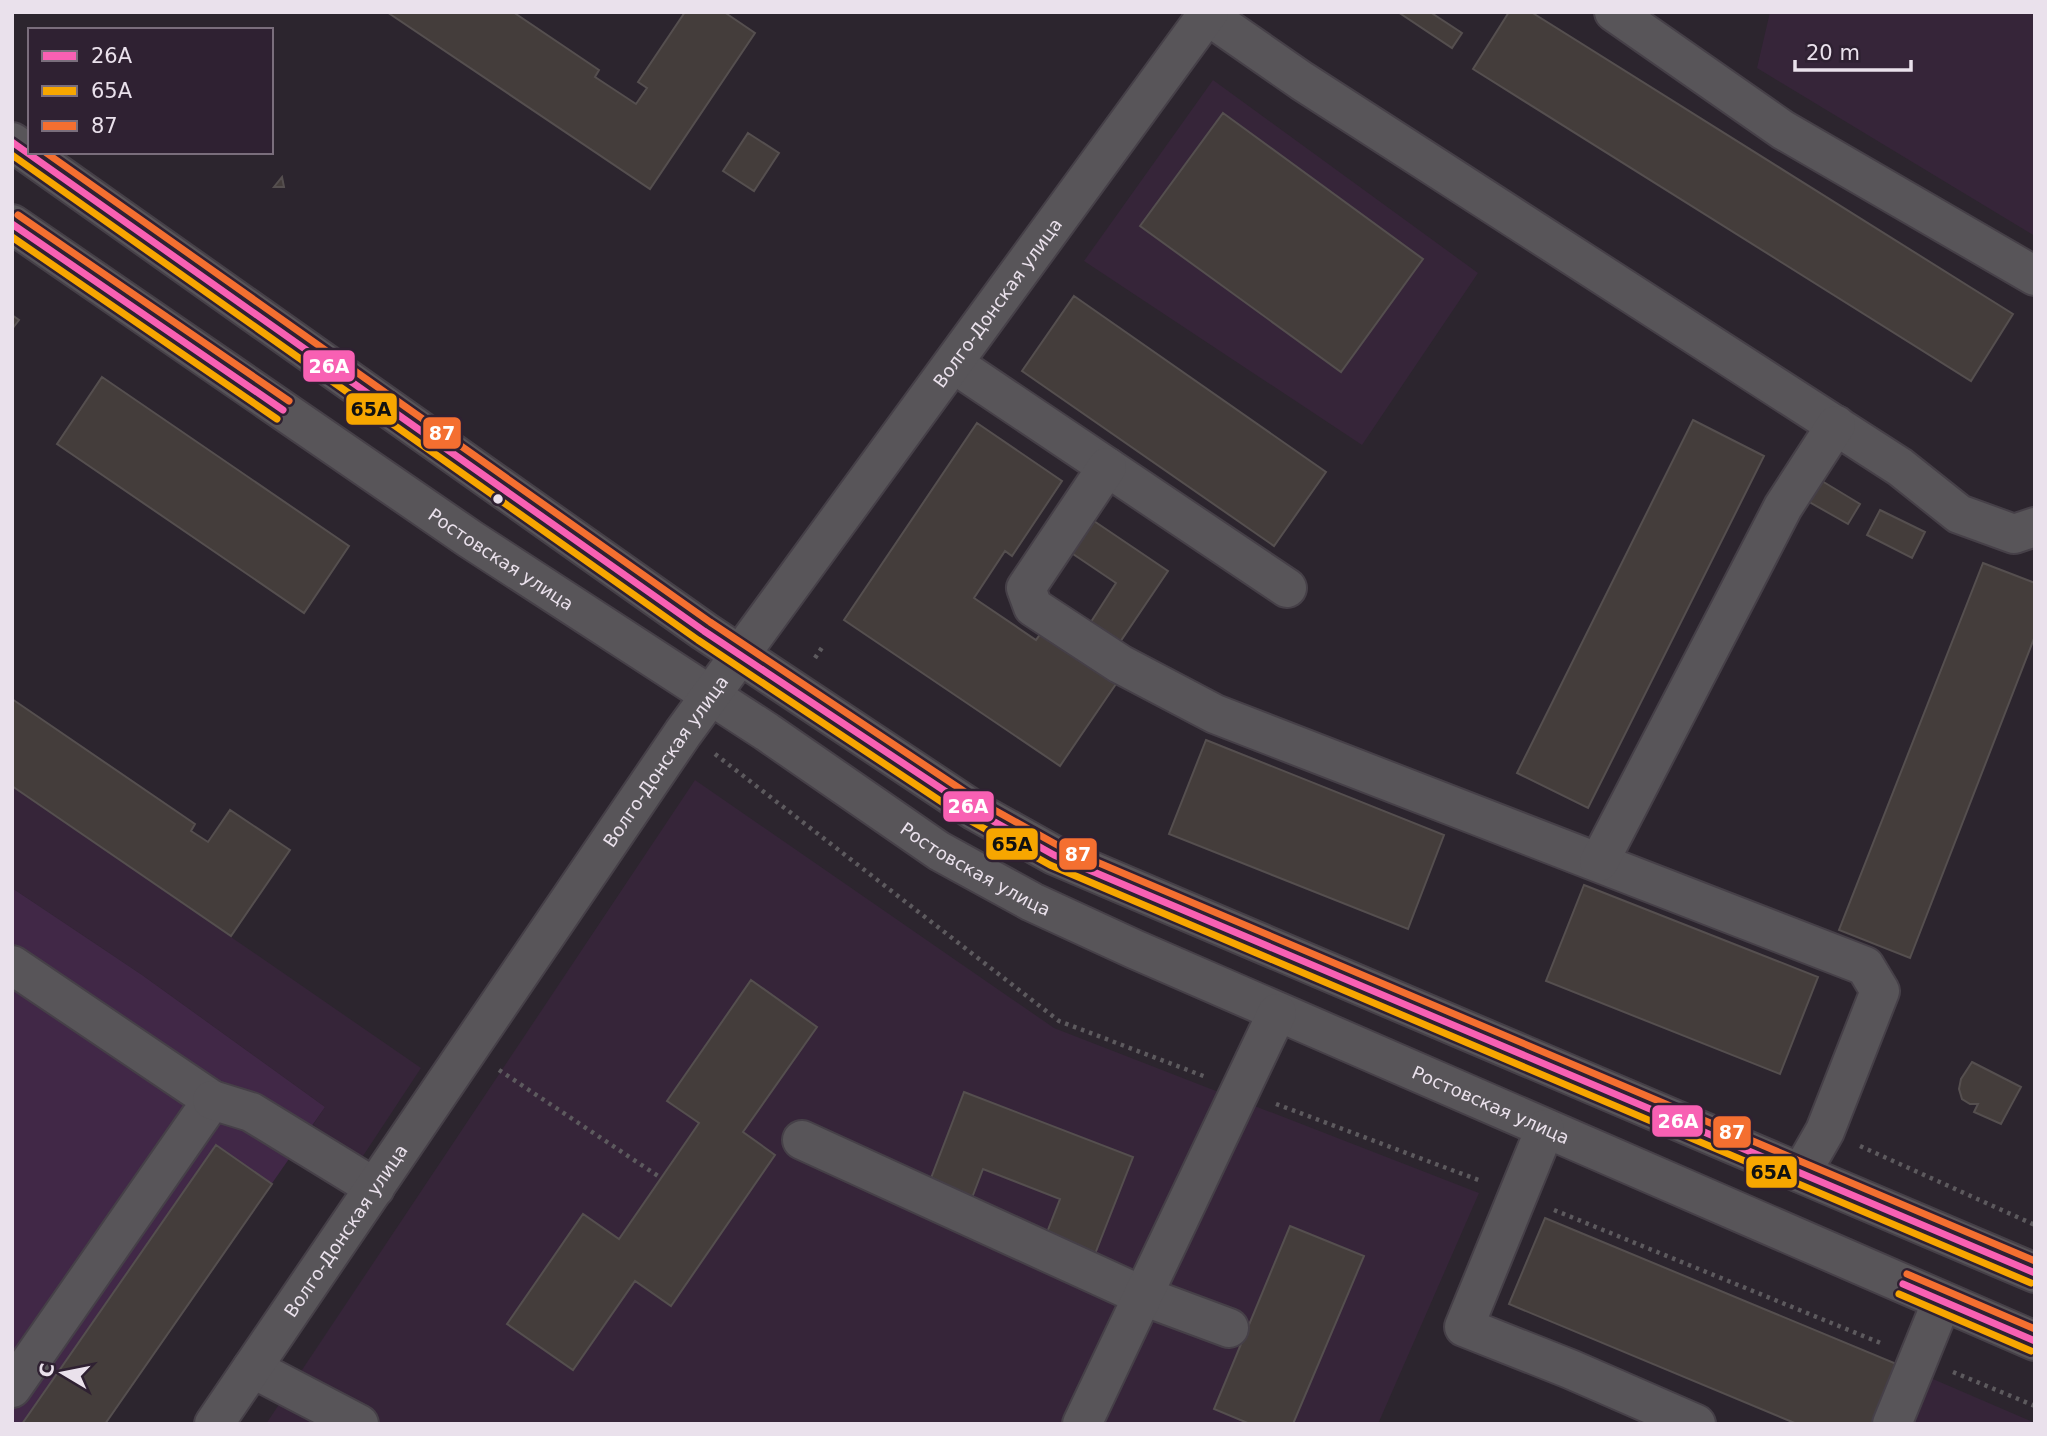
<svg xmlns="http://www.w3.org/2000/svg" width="2047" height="1436" font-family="'DejaVu Sans',sans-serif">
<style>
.built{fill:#362539}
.green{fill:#412847}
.building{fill:#443d3b;stroke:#554f4f;stroke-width:2}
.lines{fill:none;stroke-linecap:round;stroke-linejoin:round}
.minor-casing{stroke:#464048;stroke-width:42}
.path{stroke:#5d5a5e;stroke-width:4.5;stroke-dasharray:3.5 5;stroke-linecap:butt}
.minor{stroke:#585559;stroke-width:38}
.bus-1-casing{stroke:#2f2132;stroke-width:12}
.bus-2-casing{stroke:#2f2132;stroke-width:12}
.bus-3-casing{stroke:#2f2132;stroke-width:12}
.bus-1{stroke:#f860b3;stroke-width:7}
.bus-2{stroke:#f7a600;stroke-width:7}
.bus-3{stroke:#f46f30;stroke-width:7}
.bus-dot{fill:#eae1ec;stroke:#2f2132;stroke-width:2.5}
.labels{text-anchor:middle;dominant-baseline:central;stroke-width:6;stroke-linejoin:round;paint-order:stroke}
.street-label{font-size:18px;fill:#eae1ec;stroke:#2f2132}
.line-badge{stroke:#2f2132;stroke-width:2.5}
.badge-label{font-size:19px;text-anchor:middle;font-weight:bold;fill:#fff}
.pale-badge-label{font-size:19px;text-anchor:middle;font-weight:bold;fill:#111}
</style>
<rect width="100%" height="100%" fill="#2c252e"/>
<!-- built -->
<path class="built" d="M1770,12H2035V236L1757,68Z
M1213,80L1478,273L1362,445L1084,261Z
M695,780L1054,1028L1479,1193L1378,1424H266Z
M12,786L421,1068L361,1159L313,1125L325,1107L142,975L12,888Z
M1926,1376L2035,1423V1424H1905Z"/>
<!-- green -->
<path class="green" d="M12,888L142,975L325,1107L105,1424H12Z"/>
<!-- building -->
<path class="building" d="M387,12H513L599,70L595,77L636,104L647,88L638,82L685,12H724L755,33L650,189Z
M1398,12H1430L1462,33L1452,48Z
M1509,12H1531L2013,314L1971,381L1473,69Z
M1223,113L1423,259L1341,372L1140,226Z
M748,133L779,153L754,191L723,171Z
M282,177L284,187H274Z
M1074,296L1326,472L1274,546L1022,371Z
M12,315L19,320L12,329Z
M102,377L349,546L304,613L57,444Z
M1693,420L1764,456L1588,808L1517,773Z
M977,423L1062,481L1012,556L1005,551L974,598L1036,640L1043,630L1118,681L1060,766L844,620Z
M1817,478L1860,504L1848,524L1804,499Z
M1880,510L1925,532L1912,558L1867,535Z
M1091,519L1168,571L1118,645L1089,625L1116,583L1070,552Z
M1983,563L2035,583V636L1910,958L1839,930Z
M12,699L195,824L191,831L208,842L230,810L290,850L231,936L12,786Z
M1206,740L1444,835L1408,929L1169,834Z
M1584,885L1818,977L1780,1074L1546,981Z
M751,980L817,1027L743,1132L775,1155L671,1306L635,1281L573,1370L507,1324L583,1214L619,1239L699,1123L667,1101Z
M1972,1062L2021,1087L2001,1124L1974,1112L1978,1104H1970L1962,1099L1959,1089L1961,1079Z
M964,1092L1133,1157L1095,1254L1046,1235L1060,1199L983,1169L970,1203L928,1186Z
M216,1145L272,1184L105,1424H22Z
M1545,1218L1899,1365L1875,1424H1797L1509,1304Z
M1290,1226L1364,1256L1293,1424H1250L1214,1409Z"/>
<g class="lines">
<!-- minor casing -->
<g class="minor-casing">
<g id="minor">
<path d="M1614,12L1783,130L2035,276"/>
<path d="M1207,15L1302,81L1900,467L1959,514L2014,534L2035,527"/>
<path d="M12,142L704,631L975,811L1054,855L2035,1273"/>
<path id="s1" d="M12,224L470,539L767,732L939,851L1032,902L1134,949L2035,1341"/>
<path d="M954,364L1287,588"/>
<path d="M1107,467L1026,588L1033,607L1120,664L1215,714L1865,966L1880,991L1825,1131L1801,1173"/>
<path d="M1599,862L1783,507L1836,425"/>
<path d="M12,965L212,1100L12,1388"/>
<path d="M212,1100L251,1112L375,1188"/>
<path d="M1545,1129L1464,1327L1570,1369L1696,1424"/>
<path d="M802,1140L1143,1296L1229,1328"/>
<path d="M252,1368L359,1424"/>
<path id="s2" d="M214,1424L683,733L1209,12"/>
<path d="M1082,1424L1277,1013"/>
<path d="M1892,1424L1942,1301"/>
</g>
</g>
<!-- path -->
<path class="path" d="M815,658L823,646
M715,754L1059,1021L1206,1077
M499,1070L661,1178
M1276,1104L1481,1181
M1860,1146L2035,1225
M1554,1210L1883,1344
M1953,1372L2035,1406"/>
<!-- minor -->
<use href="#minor" class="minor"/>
<!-- bus-1 casing -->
<g class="bus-1-casing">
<path id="bus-1" d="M12,142L704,631L975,811L1054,855L2035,1273
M12,224L283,410
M1903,1284L2035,1341"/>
</g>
<!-- bus-2 casing -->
<g class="bus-2-casing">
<path id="bus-2" d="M12,155L698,640L969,820L1050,865L2031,1283
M12,237L277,419
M1899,1294L2031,1351"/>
</g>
<!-- bus-3 casing -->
<g class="bus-3-casing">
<path id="bus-3" d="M45,152L710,622L980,802L1059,846L2035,1261
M18,215L289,401
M1907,1274L2035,1329"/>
</g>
<!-- bus-1 -->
<use href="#bus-1" class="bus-1"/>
<!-- bus-2 -->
<use href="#bus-2" class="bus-2"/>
<!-- bus-3 -->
<use href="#bus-3" class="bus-3"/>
</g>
<!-- markers -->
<circle class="bus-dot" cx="498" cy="499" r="6"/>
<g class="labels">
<!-- street labels -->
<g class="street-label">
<text stroke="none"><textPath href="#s2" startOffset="1368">Волго-Донская улица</textPath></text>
<text stroke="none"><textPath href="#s1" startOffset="593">Ростовская улица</textPath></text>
<text stroke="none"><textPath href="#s2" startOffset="802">Волго-Донская улица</textPath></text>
<text stroke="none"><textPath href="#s1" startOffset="1160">Ростовская улица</textPath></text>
<text stroke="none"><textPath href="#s1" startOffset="1727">Ростовская улица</textPath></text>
<text stroke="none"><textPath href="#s2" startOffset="234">Волго-Донская улица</textPath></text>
</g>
</g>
<g class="line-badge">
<rect x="302" y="349" width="54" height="34" rx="7" fill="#f860b3"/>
<rect x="345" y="392" width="53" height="34" rx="7" fill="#f7a600"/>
<rect x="422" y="416" width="40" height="34" rx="7" fill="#f46f30"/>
<rect x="942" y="790" width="53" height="33" rx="7" fill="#f860b3"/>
<rect x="985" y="827" width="54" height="34" rx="7" fill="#f7a600"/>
<rect x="1058" y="837" width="40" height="34" rx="7" fill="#f46f30"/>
<rect x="1651" y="1104" width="53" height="34" rx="7" fill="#f860b3"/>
<rect x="1712" y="1115" width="40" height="34" rx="7" fill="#f46f30"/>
<rect x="1745" y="1155" width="53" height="34" rx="7" fill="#f7a600"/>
</g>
<g class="badge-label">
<text x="329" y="373">26А</text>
<text x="442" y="440">87</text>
<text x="968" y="813">26А</text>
<text x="1078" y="861">87</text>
<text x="1678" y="1128">26А</text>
<text x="1732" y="1139">87</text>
</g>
<g class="pale-badge-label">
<text x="371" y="416">65А</text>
<text x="1012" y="851">65А</text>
<text x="1771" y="1179">65А</text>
</g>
<!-- border -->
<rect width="2047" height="1436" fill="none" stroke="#eae1ec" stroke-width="28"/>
<!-- legend -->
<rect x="28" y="28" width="245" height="126" fill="#2f2132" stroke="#7a6e7c" stroke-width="2"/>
<rect x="42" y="51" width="35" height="10" fill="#f860b3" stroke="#7a6e7c" stroke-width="2"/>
<text x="91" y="63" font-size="21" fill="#eae1ec">26А</text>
<rect x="42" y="86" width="35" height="10" fill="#f7a600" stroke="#7a6e7c" stroke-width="2"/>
<text x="91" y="98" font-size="21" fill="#eae1ec">65А</text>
<rect x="42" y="121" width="35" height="10" fill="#f46f30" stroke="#7a6e7c" stroke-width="2"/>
<text x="91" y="133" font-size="21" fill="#eae1ec">87</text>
<!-- north arrow -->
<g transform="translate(63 1373) rotate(280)" stroke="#2f2132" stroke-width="5" paint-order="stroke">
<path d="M0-5L12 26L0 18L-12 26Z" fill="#eae1ec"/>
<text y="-10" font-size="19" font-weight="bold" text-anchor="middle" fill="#eae1ec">С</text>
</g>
<!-- scale -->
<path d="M1795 60v10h116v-10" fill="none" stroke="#eae1ec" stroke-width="3.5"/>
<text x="1806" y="60" font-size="21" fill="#eae1ec" stroke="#2f2132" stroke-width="5" paint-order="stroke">20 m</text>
</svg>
